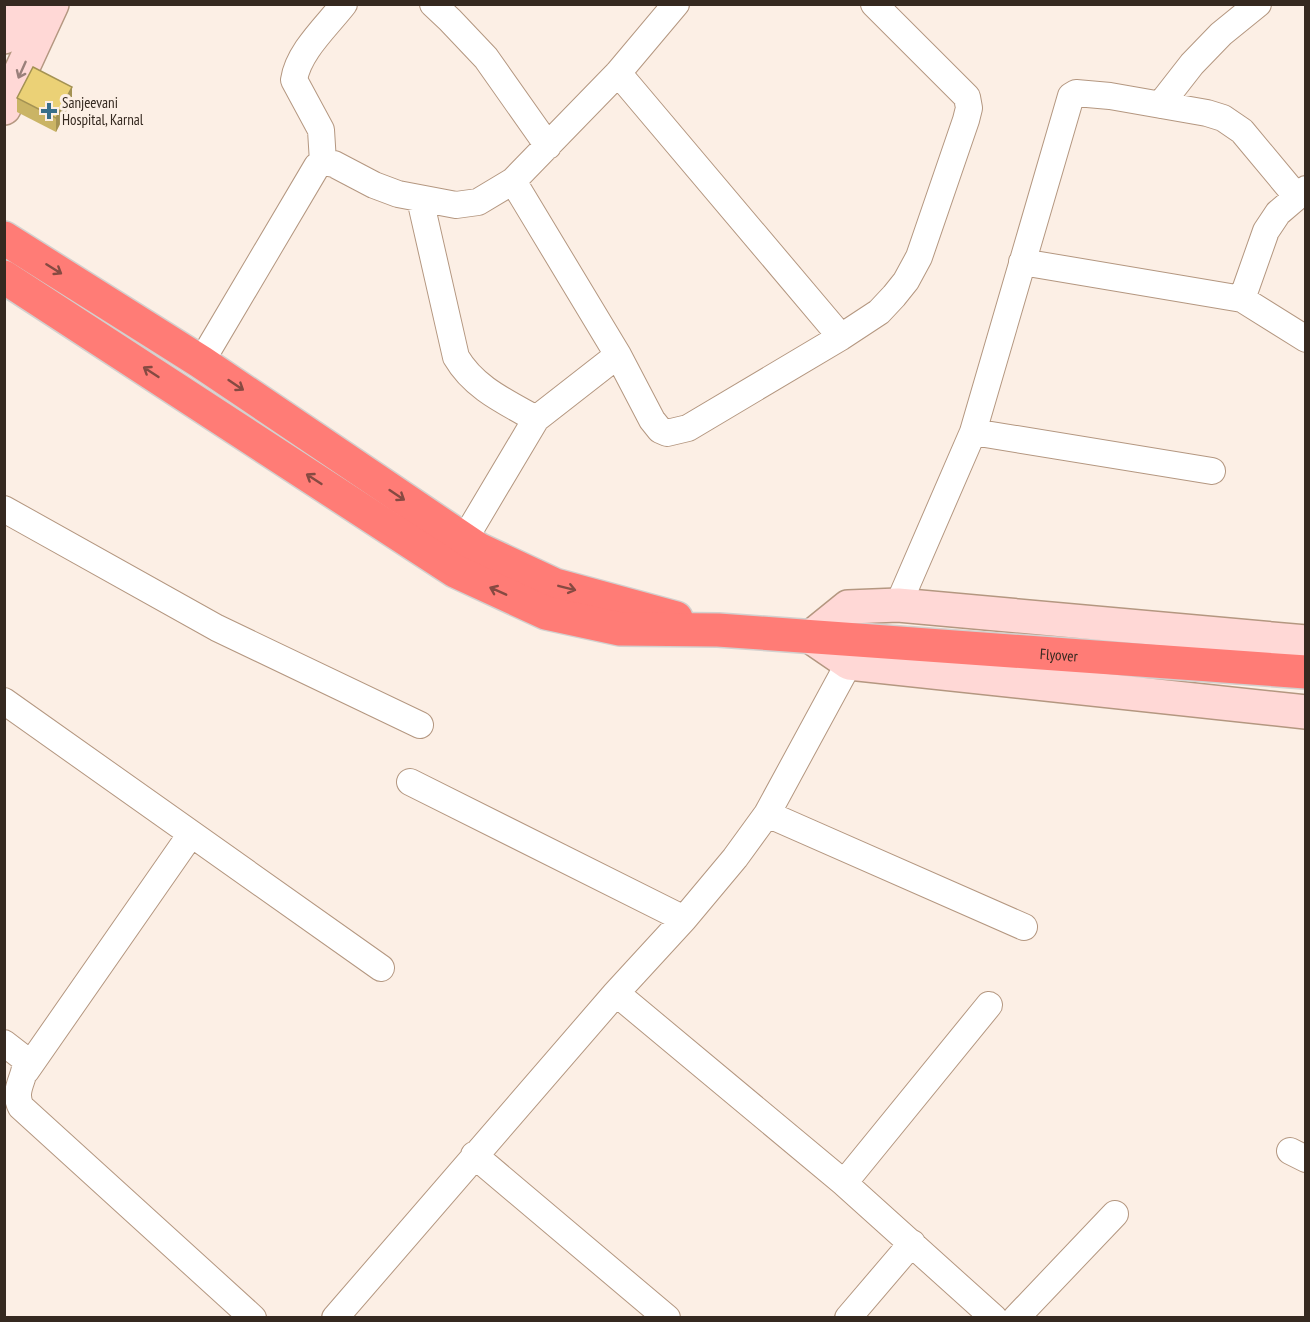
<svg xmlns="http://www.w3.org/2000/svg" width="1310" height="1322" font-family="'PT Sans Narrow',sans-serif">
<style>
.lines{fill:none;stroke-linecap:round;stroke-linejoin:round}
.street-casing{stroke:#b49780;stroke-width:28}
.secondary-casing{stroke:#b49780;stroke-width:36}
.highway-casing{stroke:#d3d0ce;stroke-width:36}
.street{stroke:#fff;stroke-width:26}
.secondary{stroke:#ffd8d6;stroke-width:33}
.highway{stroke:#ff7c76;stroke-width:33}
.wall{fill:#cab465}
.shaded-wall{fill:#a49253}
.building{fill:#ebd176;stroke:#a49253;stroke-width:1.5}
.oneway{stroke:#9a807b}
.oneway2{stroke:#864a42}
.poi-dot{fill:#386e89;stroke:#fcefe5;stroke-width:2}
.labels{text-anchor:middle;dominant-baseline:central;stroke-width:6;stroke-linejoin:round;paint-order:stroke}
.poi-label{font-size:15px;fill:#352920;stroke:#fcefe5;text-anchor:start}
.street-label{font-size:15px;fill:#352920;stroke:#fcefe5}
</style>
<rect width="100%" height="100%" fill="#fcefe5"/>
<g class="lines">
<!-- street casing -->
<g class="street-casing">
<path id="street" d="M433,4L450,20L486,58L548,146
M618,73L841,337
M1160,105L1192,64L1221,34L1258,4
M323,162L321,130L294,80C298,52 327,26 344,4
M513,181L618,355L652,420L660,430L667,433L688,428L841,337L879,312L894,296L906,281L919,257L966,120L969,108L967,97L874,4
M420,199L456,357C474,388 506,402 536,419
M1022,262L1242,299L1306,339
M1242,299L1266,231L1278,213L1306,189
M201,362L317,166L323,162L334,164L374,185L398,194L456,205L478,202L513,181L618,73L676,4
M973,432L1212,471
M4,509L217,628L420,725
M464,540L536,419L618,355
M898,605L973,432L1071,96L1076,93L1110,96L1207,113L1223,118L1242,131L1297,197
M4,701L381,968
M410,782L684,919
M767,814L1024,927
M616,993L844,1183L994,1318
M4,1043L26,1060C26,1078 12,1090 21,1107L253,1318
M26,1071L191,834
M1290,1151L1306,1159
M474,1155L667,1318
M844,1183L989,1005
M335,1318L616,993L684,919L735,858L767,814L849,663
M848,1318L912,1243
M1016,1318L1115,1214"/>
</g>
<!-- secondary casing -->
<g class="secondary-casing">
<path id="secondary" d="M4,37L22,4
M4,108L52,4
M1306,642L898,605L848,607L811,637L849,663L1306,712"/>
</g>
<!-- highway casing -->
<g class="highway-casing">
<g id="highway">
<path d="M4,238L201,362L478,549L555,585L676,618"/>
<path id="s1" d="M4,277L455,571L546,613L620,629L718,630L1306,672"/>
</g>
</g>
<!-- street -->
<use href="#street" class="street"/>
<!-- secondary -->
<use href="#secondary" class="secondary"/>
<!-- highway -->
<use href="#highway" class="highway"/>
</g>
<!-- wall -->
<path class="wall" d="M17,98L72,100L56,132L17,112Z"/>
<!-- shaded-wall -->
<path class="shaded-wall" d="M72,87V100L56,132V118Z"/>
<!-- building -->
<path class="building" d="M33,67L72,87L56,118L17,98Z"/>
<!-- one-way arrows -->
<defs><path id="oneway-shaft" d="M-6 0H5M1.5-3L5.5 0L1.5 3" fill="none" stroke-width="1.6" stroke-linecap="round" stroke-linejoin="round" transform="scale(1.5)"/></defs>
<use class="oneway" href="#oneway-shaft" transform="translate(22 70) rotate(114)"/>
<g class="oneway2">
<use href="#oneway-shaft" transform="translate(54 269) rotate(32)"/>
<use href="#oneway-shaft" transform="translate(151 372) rotate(-147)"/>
<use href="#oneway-shaft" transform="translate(236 385) rotate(34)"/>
<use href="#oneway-shaft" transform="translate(314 479) rotate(-147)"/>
<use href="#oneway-shaft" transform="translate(397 495) rotate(34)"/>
<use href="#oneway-shaft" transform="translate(567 588) rotate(14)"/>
<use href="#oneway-shaft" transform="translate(498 591) rotate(-156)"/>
</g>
<!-- markers -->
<path class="poi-dot" d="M46 102h6v6h6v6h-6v6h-6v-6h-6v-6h6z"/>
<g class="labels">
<!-- poi labels -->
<g class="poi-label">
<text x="62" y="102">Sanjeevani<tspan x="62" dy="17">Hospital, Karnal</tspan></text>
</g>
<!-- street labels -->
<g class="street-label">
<text stroke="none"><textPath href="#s1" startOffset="1154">Flyover</textPath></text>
</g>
</g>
<!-- border -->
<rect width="1310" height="1322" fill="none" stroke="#352920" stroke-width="12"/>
</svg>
